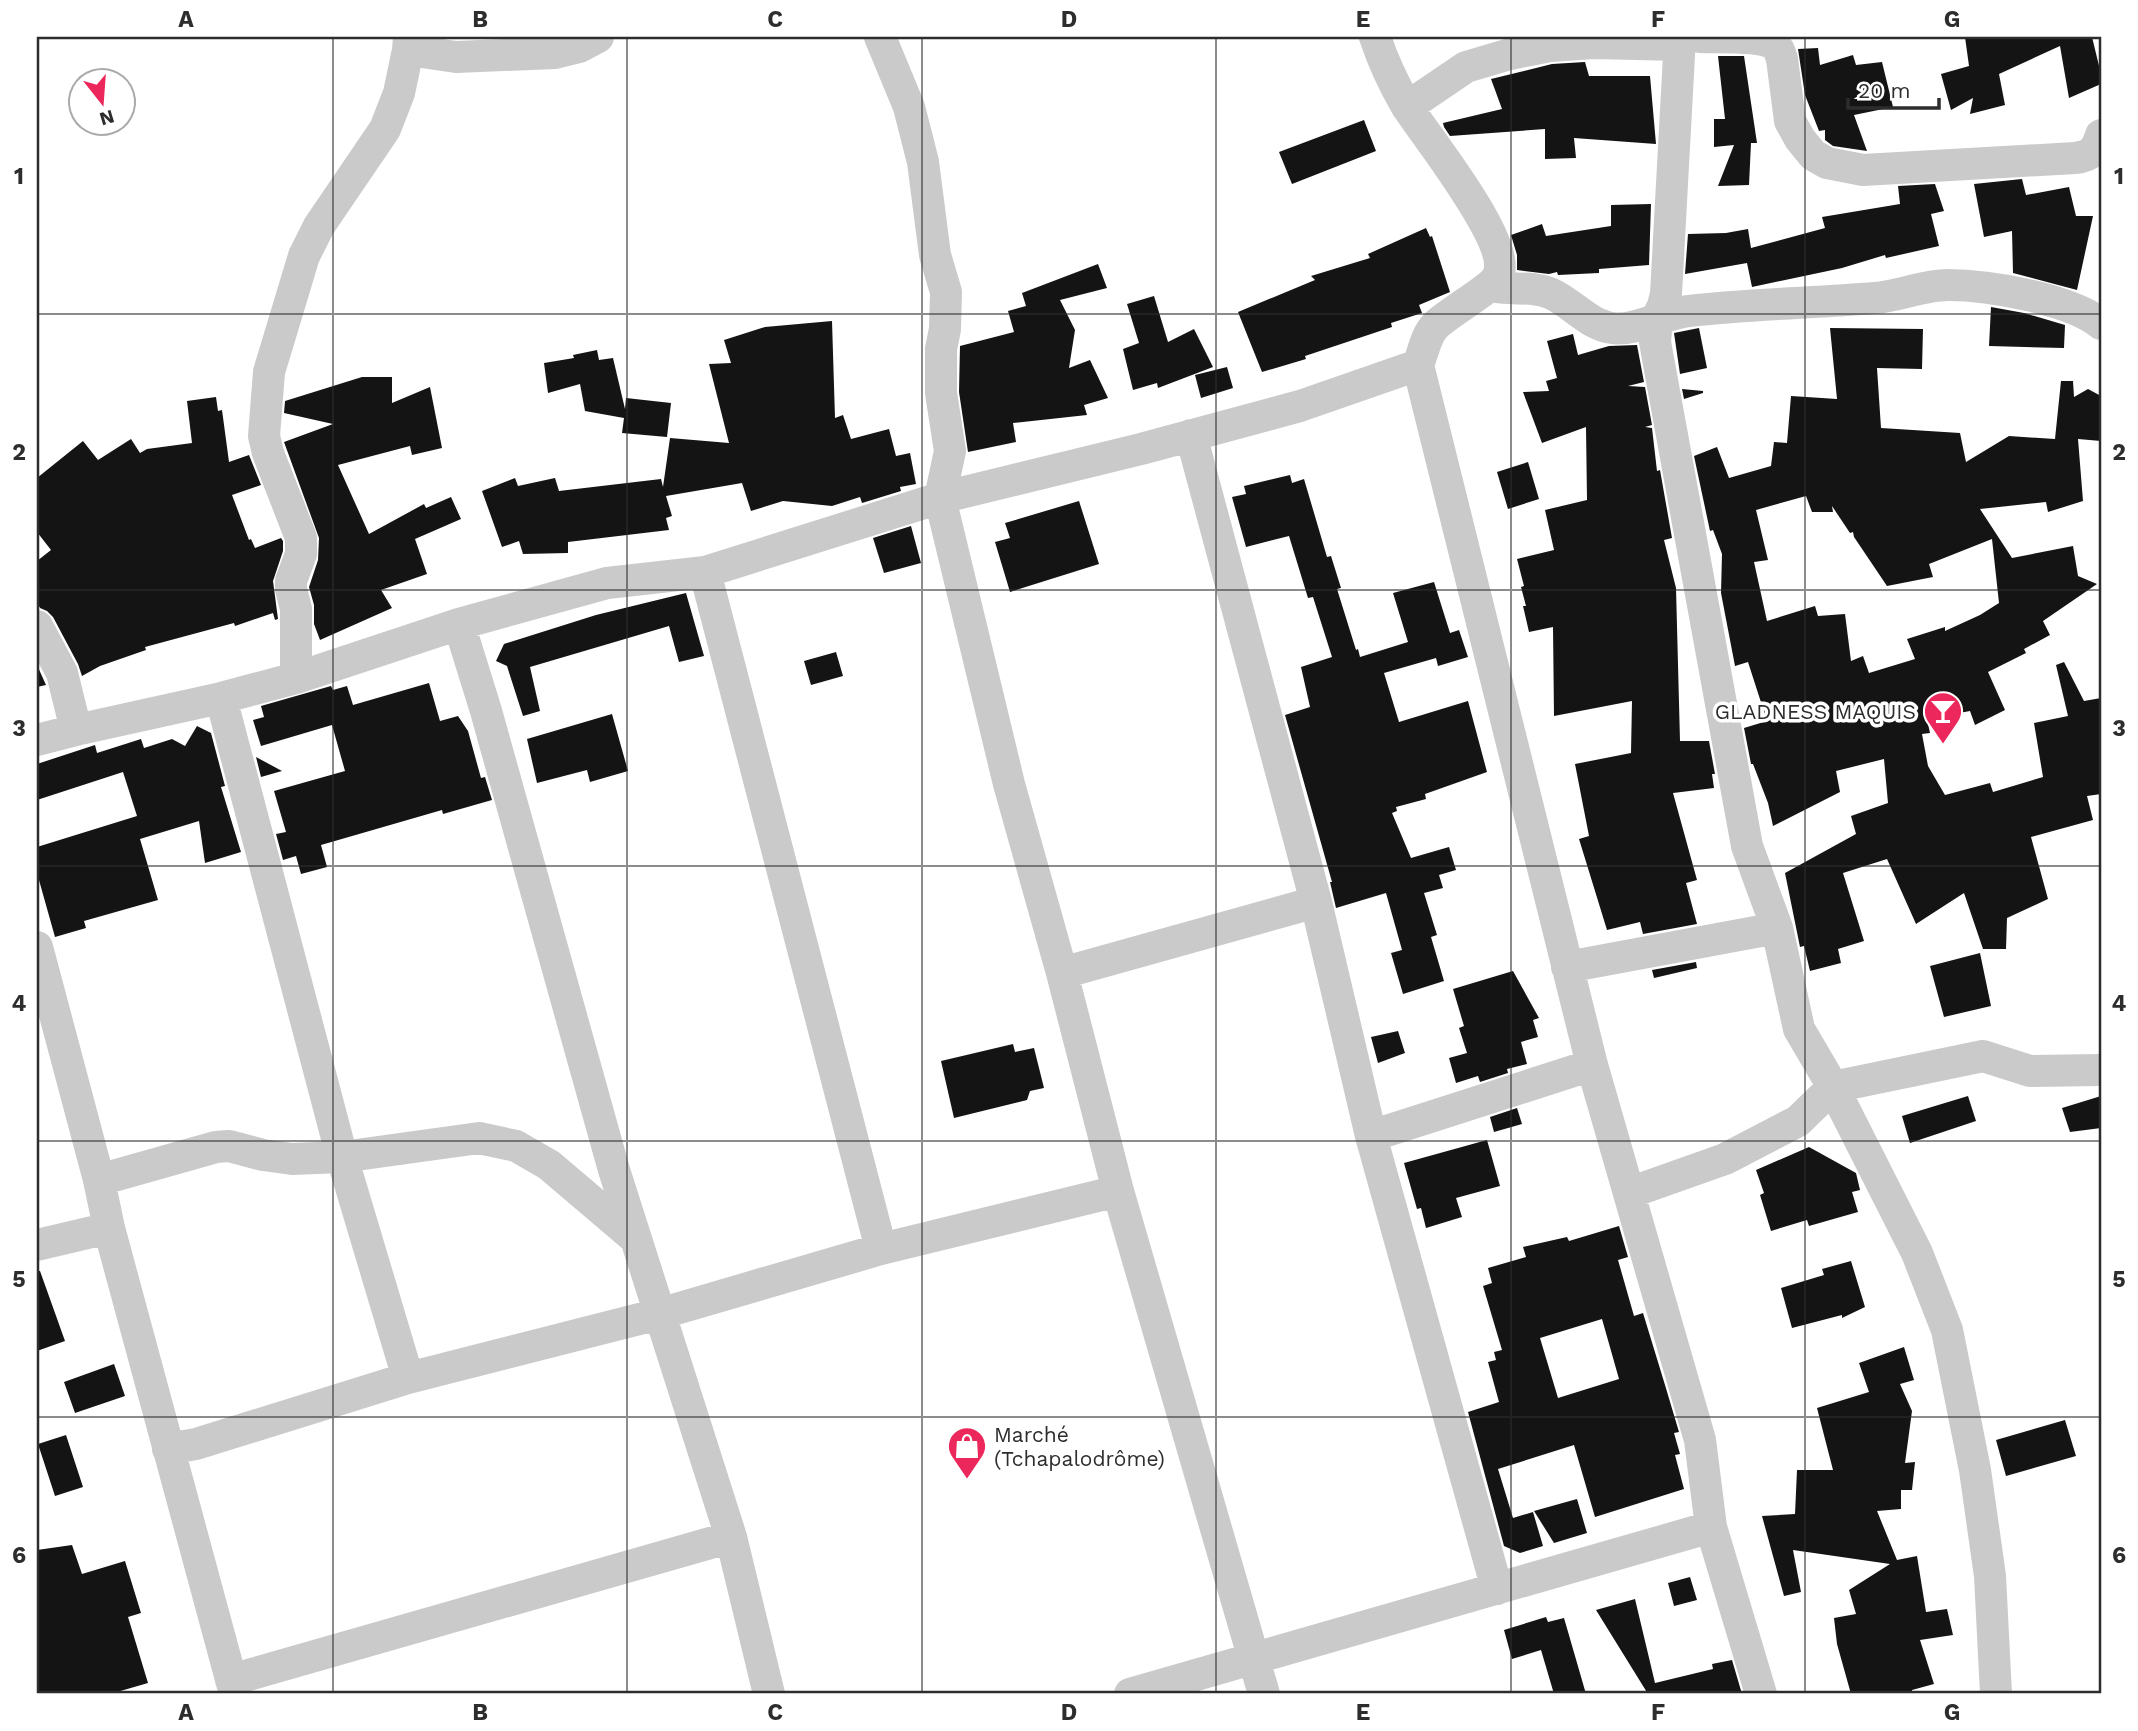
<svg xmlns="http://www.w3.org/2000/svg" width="2138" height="1731" font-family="'Work Sans',sans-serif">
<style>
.building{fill:#141414;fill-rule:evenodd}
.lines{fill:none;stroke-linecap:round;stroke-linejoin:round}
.minor{stroke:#cacaca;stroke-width:32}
.grid{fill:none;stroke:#2d2d2d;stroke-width:2;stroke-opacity:0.55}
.labels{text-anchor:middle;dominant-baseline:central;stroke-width:7;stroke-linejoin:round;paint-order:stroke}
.poi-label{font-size:21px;fill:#2d2d2d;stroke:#fff;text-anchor:end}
.neatline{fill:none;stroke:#2d2d2d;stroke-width:2.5}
.grid-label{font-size:23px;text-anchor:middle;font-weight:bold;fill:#2d2d2d}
</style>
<rect width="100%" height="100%" fill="#fff"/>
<!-- building -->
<path class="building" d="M1965,37H2092L2101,74V84L2069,98L2060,46L1999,74L2005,105L1970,114L1973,98L1951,110L1941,74L1969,66Z
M1818,48L1820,65L1853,55L1856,65L1882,62L1893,107L1854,115L1867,151L1833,146L1825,140V130L1819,131L1805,95L1798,49Z
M1718,56H1744L1757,143H1751L1749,185L1718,186L1734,145L1714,147V119H1725Z
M1585,62L1589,76H1650L1656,144L1574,138L1576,158L1545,159V129L1450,136L1444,127L1443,123L1502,109L1491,79L1552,64Z
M1364,120L1376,151L1292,184L1279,152Z
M2022,179L2026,195L2069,187L2076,216H2093L2077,290L2013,273L2012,231L1984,237L1974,184Z
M1935,184L1944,211L1931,214L1939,246L1886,258L1885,255L1842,268L1752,287L1747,263L1685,274L1688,234L1726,233L1748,229L1751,248L1825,228L1822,217L1900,204L1898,186Z
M1651,204L1649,265L1599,269V273L1558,275L1557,272L1549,274L1517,270V255L1511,235L1542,224L1546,236L1611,226V205Z
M1426,228L1430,237L1432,236L1450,292L1419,305L1422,313L1391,323L1392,327L1305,356L1306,359L1262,372L1238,312L1315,280L1311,276L1370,258L1368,254Z
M1098,264L1107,288L1060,300L1075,330L1069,368L1090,360L1108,398L1084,405L1087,415L1013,423L1016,442L968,452L959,392L960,346L1014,332L1008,311L1026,306L1022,293Z
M1154,296L1168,342L1194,329L1213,367L1158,388L1157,383L1133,390L1123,349L1139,343L1127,304Z
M1991,307L2024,313L2065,325L2064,348L1989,346Z
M832,321L835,418L843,415L851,439L889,429L896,456L910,453L916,484L900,487L901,491L862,503L860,497L832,506L783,501L751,511L742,483L666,496L672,516L666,518L669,530L568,542V553L523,554L519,541L502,547L482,491L515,478L518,486L555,478L559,491L661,479L663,487L670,438L729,443L709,364L731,363L724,340L765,327Z
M1699,328L1707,368L1680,374L1674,333Z
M1830,328L1923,329L1922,369L1877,368L1881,428L1960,433L1966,462L2009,436L2055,439L2061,381H2073L2074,397L2088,389L2101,396V441L2078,439L2083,501L2048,512L2046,502L1980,509L2012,558L2073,546L2078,576L2097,584L2043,621L2050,635L2024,649L2026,653L1988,672L2005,710L1975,725L1970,711L1927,719L1930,733L1922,734L1928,766L1945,795L1990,783L1993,792L2043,777L2034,723L2068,716L2056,665L2064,662L2084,701L2101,698V794L2087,796L2093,820L2031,837L2048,899L2007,918L2006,949H1983L1964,893L1916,924L1887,859L1843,873L1864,941L1838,949L1841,963L1810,971L1804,946L1800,947L1785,873L1856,834L1851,816L1888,803L1884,759L1836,771L1840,792L1773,826L1768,803L1753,764H1751L1744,728L1767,721L1748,662L1735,666L1721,593L1722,554L1713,530L1710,531L1694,456L1717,447L1729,478L1771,466L1774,442L1787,443L1791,396L1837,399ZM1806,496L1812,512H1833L1832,506L1850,533L1853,532L1854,537L1887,586L1933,577L1929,564L1992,539L1999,603L1980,615L1945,631V627L1907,639L1915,659L1869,673L1863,656L1851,661L1845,614L1818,616L1815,606L1767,621L1754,562L1768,560L1756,510Z
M1573,334L1578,355L1609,346L1637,345L1644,382L1628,386L1645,387L1652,425L1645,427L1652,428L1657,471L1660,470L1672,538L1664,540L1676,588L1680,741H1709L1715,774H1712L1714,788L1673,793L1697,880L1686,883L1697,924L1643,934L1640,922L1607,930L1579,839L1589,836L1575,764L1631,753L1632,701L1554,716L1553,627L1529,632L1523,606H1526L1521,587L1524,586L1517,559L1554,550L1545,510L1587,500L1586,427L1542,443L1523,392L1549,391L1546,381L1557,378L1547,341Z
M597,350L599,360L613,358L625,409L626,398L671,403L667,437L622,433L624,418L585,411L580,384L548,393L544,363L574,358L573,355Z
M1227,367L1233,388L1201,398L1195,375Z
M362,377H392V403L430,387L442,448L412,455L410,446L338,465L369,534L424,504L426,508L451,497L461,519L415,539L427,574L381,590L392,608L320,640L314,624V605L309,587L318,560L319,538L284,442L333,424L284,413L285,401Z
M1682,389L1703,391V393L1684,399Z
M216,397L218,411L222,410L229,462L249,455L261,485L232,495L249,540L251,539L255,548L281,538L283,541V551L273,581L278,619L275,620L273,613L235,626L234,623L145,647L146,650L100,666L82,676L78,664L53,617L47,611L40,608L37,602V561L51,550L37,532V478L83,441L98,460L131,439L140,453L147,449L192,443L187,401Z
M1528,462L1539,499L1508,509L1497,472Z
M1290,475L1292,483L1304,479L1327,557L1331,556L1341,588L1337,589L1356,650L1358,649L1360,657L1408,642L1393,593L1434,582L1450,633L1459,630L1468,657L1438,666L1436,658L1384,673L1399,722L1468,701L1487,772L1425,794L1426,799L1396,807L1397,811L1392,813L1411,858L1449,847L1456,870L1439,875L1443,888L1424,893L1437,935L1431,937L1444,981L1403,994L1391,953L1402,950L1386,893L1336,908L1330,882H1332L1285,715L1310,707L1301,667L1332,657L1313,597L1308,598L1289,536L1246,547L1232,497L1246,494L1244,486Z
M1079,501L1099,564L1010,592L995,542L1010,538L1005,523Z
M911,526L921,563L884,573L873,538Z
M686,593L704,656L679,662L669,626L530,667L540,711L523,716L507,666L496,661L504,644L596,615Z
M836,652L843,676L811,685L804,661Z
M37,665L46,685L37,687Z
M429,683L440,721L458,716L468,731L481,778L485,777L492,800L443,814L442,810L321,845L327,867L301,874L296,856L283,860L276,834L286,832L274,791L345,771L332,725L261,746L253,720L264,717L261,706L331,686L333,690L347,686L353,705Z
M612,714L628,771L590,782L587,770L537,783L527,739Z
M197,726L211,733L225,786L221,787L241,852L205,863L199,821L140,839L158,900L84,921L86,928L55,937L37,873V847L137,816L123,772L37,800V764L95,745L97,753L141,739L144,748L172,739L185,746Z
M256,757L282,771L261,777Z
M1980,953L1991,1006L1944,1017L1930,966Z
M1696,962L1697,968L1654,978L1652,970Z
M1513,971L1539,1018L1533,1020L1538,1037L1521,1042L1527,1064L1507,1069L1508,1073L1480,1082L1478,1076L1456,1083L1449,1058L1467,1053L1459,1028L1464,1026L1453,989Z
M1398,1031L1405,1053L1378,1063L1371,1037Z
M1013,1044L1015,1052L1034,1048L1044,1088L1030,1091L1027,1100L954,1118L941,1061Z
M1968,1096L1976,1121L1910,1143L1902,1116Z
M2101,1096V1128L2070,1132L2062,1108Z
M1517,1108L1522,1124L1494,1132L1490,1117Z
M1487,1140L1500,1186L1456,1198L1462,1217L1426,1228L1421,1208L1417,1209L1404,1163Z
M1809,1147L1856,1173L1860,1190L1852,1192L1858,1212L1809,1226L1807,1220L1771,1231L1760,1195L1764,1193L1756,1170Z
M1619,1226L1628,1257L1618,1260L1634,1316L1643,1313L1665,1385L1679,1432L1674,1433L1680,1454L1675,1455L1684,1489L1595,1517L1574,1445L1498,1469L1513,1518L1533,1512L1543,1546L1520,1553L1504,1546L1468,1412L1499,1402L1488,1362L1496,1360L1494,1352L1502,1350L1483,1286L1492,1283L1488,1268L1526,1257L1523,1247L1567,1237L1569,1241ZM1602,1319L1619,1379L1558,1398L1540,1338Z
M1851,1261L1865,1307L1842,1318V1315L1792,1328L1781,1288L1824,1275L1822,1269Z
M37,1271H40L65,1341L37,1351Z
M1904,1347L1914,1380L1900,1384L1912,1411L1905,1463L1915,1462L1912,1490H1901V1509L1877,1511L1897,1560L1917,1556L1926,1612L1947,1609L1953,1635L1920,1640L1934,1684L1912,1690V1694H1851L1837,1644L1834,1618L1856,1614L1849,1590L1890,1564L1793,1550L1801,1592L1784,1596L1762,1516L1795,1514L1797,1470H1833L1817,1408L1869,1392L1859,1363Z
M114,1364L125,1396L75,1413L64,1382Z
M2065,1420L2076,1456L2006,1476L1996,1440Z
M66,1435L83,1487L55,1496L38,1444Z
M1577,1499L1587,1533L1554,1543L1534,1511Z
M72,1545L82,1574L125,1561L141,1613L128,1617L148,1683L110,1694H37V1550Z
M1690,1577L1697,1600L1674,1606L1668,1583Z
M1635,1599L1655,1683L1713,1669L1712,1664L1732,1660L1742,1694H1648L1596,1610Z
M1546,1617L1548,1622L1564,1618L1586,1694H1554L1541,1650L1512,1659L1504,1630Z"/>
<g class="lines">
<!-- minor -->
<path class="minor" d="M880,37L909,107L923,162L935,255L946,292L945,329L941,349V393L950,451L940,498L1009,784L1062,973L1118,1191L1264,1694
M1375,37C1383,61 1393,83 1406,105C1426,137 1513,242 1498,276C1492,289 1449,312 1435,326C1426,335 1423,353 1418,365L1592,1065L1700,1440L1711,1527L1761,1694
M1680,37L1666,294L1663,306L1657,318L1655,342L1747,846L1777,928L1799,1029L1833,1087L1917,1253L1947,1330L1975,1470L1990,1576L1996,1694
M1700,37C1718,38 1759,35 1774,44C1779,48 1780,53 1782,59L1790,121L1800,139L1813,155L1827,163L1863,170L2075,158C2092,156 2096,150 2101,135
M408,50L456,57L555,53L579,47L598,37
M1407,107L1466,67L1510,54L1550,46L1593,43L1679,45
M1490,286C1512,291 1532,285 1552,294C1573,304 1589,325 1612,328C1634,332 1666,313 1689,311C1751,304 1813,303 1875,298C1899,296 1924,285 1948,285C1988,285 2071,299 2101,324
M1191,435L1316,902L1371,1136L1497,1589
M705,572L881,1249
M459,624L486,711L614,1170L731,1537L769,1694
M37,626L62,673L76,730
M296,678V609L291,589V581L301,554V538L268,453L264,436L269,372L304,256L319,226L385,129L399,93L408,50L409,37
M221,698L342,1157L408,1378
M37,740L76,730L221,698L296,678L459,624L607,583L705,572L940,498L1141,449L1300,406L1418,365
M37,947L99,1180L109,1228L235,1694
M1567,967L1777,928
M1062,973L1316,902
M1371,1136L1592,1065
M99,1180L216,1147L229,1146L263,1155L292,1159L342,1157L479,1138L516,1146L549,1165L636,1239
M1629,1193L1725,1159L1798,1121L1833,1087L1983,1056L2030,1071L2101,1070
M37,1245L109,1228
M168,1449L196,1444L408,1378L659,1314L881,1249L1118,1191
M231,1680L731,1537
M1130,1694L1711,1527"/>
</g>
<!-- grid -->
<path class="grid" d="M333,37V1694M627,37V1694M922,37V1694M1216,37V1694M1511,37V1694M1805,37V1694M37,314H2101M37,590H2101M37,866H2101M37,1141H2101M37,1417H2101"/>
<!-- icons -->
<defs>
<g id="bar-pin" transform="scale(2.0125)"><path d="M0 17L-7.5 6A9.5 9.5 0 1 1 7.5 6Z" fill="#eb275b" stroke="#fff"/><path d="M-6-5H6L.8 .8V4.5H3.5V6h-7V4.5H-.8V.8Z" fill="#fff"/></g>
<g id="shop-pin" transform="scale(2.0125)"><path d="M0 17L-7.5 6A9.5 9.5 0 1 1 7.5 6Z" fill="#eb275b" stroke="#fff"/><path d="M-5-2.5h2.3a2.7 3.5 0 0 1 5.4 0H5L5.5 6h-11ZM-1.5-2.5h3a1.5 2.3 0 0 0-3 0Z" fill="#fff"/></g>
</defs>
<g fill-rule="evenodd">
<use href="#bar-pin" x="1943" y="711"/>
<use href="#shop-pin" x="967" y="1446"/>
</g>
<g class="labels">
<!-- poi labels -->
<g class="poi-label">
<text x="1916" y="711">GLADNESS MAQUIS</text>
<text x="994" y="1434" text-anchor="start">Marché<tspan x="994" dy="24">(Tchapalodrôme)</tspan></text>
</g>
</g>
<!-- border -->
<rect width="2138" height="1731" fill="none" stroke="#ffffff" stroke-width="77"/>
<!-- north arrow -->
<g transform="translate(102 102) rotate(163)"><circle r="33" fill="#ffffff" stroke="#ababab" stroke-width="2"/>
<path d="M0-5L12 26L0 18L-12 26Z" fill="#eb275b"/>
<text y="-10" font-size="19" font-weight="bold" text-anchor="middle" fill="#2d2d2d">N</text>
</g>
<!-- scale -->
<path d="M1848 98v10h91v-10" fill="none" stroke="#2d2d2d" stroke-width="3.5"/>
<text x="1858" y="98" font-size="21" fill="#2d2d2d" stroke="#ffffff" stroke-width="5" paint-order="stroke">20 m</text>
<rect x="38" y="38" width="2062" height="1654" class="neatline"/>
<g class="grid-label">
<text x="186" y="27">A</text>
<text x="480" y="27">B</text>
<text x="775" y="27">C</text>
<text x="1069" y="27">D</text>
<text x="1363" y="27">E</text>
<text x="1658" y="27">F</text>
<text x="1952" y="27">G</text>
<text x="19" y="184">1</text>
<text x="2119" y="184">1</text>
<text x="19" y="460">2</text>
<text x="2119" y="460">2</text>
<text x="19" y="736">3</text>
<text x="2119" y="736">3</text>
<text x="19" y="1011">4</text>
<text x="2119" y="1011">4</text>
<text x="19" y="1287">5</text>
<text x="2119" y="1287">5</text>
<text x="19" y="1563">6</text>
<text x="2119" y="1563">6</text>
<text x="186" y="1720">A</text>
<text x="480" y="1720">B</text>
<text x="775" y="1720">C</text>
<text x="1069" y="1720">D</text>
<text x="1363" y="1720">E</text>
<text x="1658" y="1720">F</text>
<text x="1952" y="1720">G</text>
</g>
</svg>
